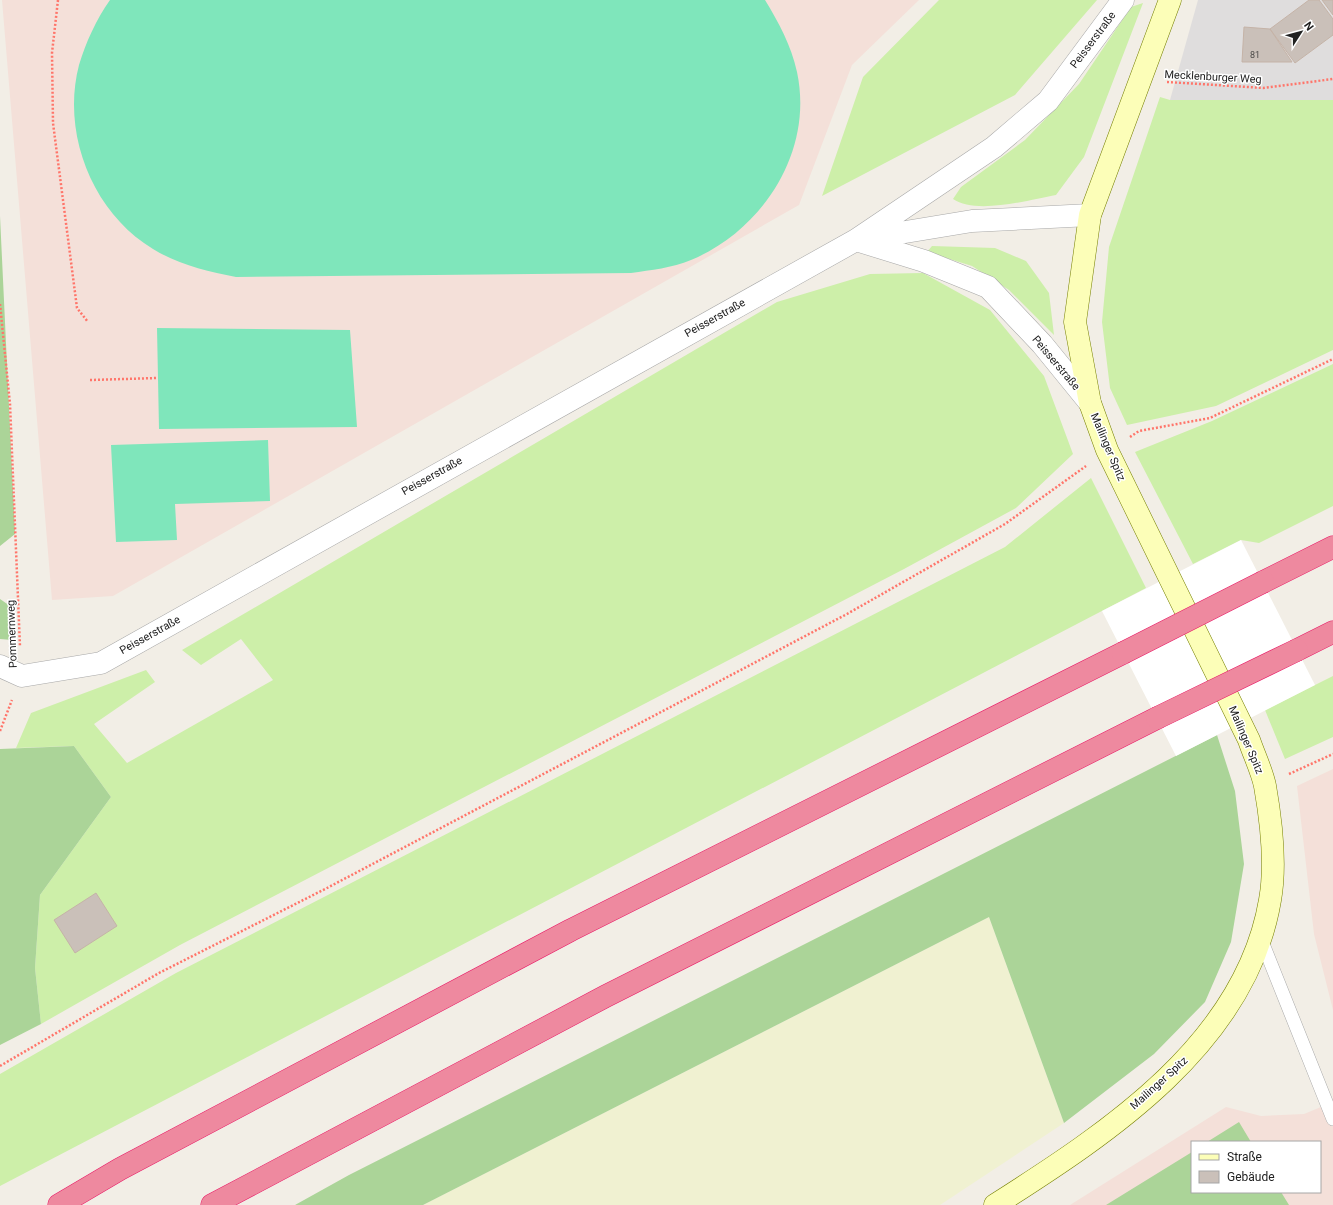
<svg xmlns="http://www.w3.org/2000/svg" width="1333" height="1205" font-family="Roboto,sans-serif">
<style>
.residential{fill:#dfdddd}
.military{fill:#f4e0d9;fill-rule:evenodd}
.farmland{fill:#f0f1d1}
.grass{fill:#cdefa9}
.forest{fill:#abd498}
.pitch{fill:#7fe6bb}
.pier{fill:#fff}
.building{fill:#cac0b9;stroke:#c5b3a7}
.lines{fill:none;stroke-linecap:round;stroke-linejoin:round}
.lane-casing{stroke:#a8a8a8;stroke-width:14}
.street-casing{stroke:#a8a8a8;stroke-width:23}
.secondary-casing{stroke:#757f00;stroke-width:23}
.highway-casing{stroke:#e81b67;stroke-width:23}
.path{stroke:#ff756a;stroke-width:2.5;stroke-dasharray:2 2;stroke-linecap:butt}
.lane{stroke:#fff;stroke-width:13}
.street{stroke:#fff;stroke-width:22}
.secondary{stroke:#fcfeb8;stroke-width:22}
.highway{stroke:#ee899f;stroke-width:22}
.highway-bridge-casing{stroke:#e81b67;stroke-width:23;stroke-linecap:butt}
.highway-bridge{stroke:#ee899f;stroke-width:22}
.labels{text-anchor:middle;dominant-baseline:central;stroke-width:3;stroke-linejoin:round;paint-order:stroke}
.number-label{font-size:9px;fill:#4b4947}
.street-label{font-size:11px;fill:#212121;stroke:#fff}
</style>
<rect width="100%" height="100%" fill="#f2eee6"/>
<!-- residential -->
<path class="residential" d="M1198,0H1333V100H1170Z"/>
<!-- military -->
<path class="military" d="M2,0H919L852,65L799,205L113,596L52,600Z
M1333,769V1010L1314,934L1297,786Z
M1333,1102V1205H1070L1226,1107L1261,1116L1304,1114ZM1192,1142H1320V1192H1192Z"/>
<!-- farmland -->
<path class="farmland" d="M989,917L1064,1123L940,1205H423Z"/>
<!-- grass -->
<path class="grass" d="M939,0H1097L1015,95L822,196L863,77Z
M1143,3L1084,157L1056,195C1029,200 976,215 953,199L961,187L1025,140L1079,84L1131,7Z
M1160,97L1170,100H1333V350L1216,406L1127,425L1110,388L1102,322L1109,247Z
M932,246L995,248L1026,261L1049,293L1054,335L1009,290L972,266L927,252Z
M923,273L990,310L1044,376L1073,454L1016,508L904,569L180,945L41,1024L35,968L40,895L111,797L74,746L16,748L31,713L146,670L155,682L94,724L127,763L273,680L241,639L201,665L182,650L777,302L870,274Z
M1333,364V506L1259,543L1241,540L1193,564L1135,452L1212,421Z
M1091,478L1146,588L0,1186V1074L176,973L1005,547Z
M1333,676V737L1285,759L1265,710Z"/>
<!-- forest -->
<path class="forest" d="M0,216L15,534L0,546Z
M0,599L13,608L12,640L0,639Z
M1217,735L1235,791L1244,864L1231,942L1205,1002L1154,1054L1064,1123L989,917L423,1205H295L349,1175Z
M74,746L111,797L40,895L35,968L41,1024L0,1045V749Z
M1239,1122L1251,1142H1207Z
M1192,1152V1192H1281L1289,1205H1106Z"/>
<!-- pitch -->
<path class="pitch" d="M110,0H765C779,23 791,45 797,72C814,151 763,230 691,260C672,268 651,270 631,273L236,277C207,271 179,265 153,249C93,213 61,134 79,65C86,42 96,20 110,0Z
M157,328L350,330L357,427L159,429Z
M268,440L270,501L175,504L177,540L116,542L111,445Z"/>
<!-- pier -->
<path class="pier" d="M1241,540L1315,685L1176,756L1102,611Z"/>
<!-- building -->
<path class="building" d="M1309,0H1319L1333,19V35L1295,63L1270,29Z
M1322,0H1333V15Z
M1244,27L1270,29L1292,62H1242Z
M96,893L117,926L75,953L54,920Z"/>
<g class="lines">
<!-- lane casing -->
<g class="lane-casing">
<path id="lane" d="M1261,939L1333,1119"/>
</g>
<!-- street casing -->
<g class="street-casing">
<path id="street" d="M863,239L972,221L1090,215
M856,240L924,261L988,287L1042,344L1090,403
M0,666L22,676L101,663L856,240L994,147L1048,101L1123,0"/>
</g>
<!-- secondary casing -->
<g class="secondary-casing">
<path id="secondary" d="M995,1205C1108,1133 1246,1043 1270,900C1276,867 1271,820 1265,786C1262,771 1254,755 1249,740L1107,450L1090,403L1075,322L1090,215L1170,0"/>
</g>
<!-- highway casing -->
<g class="highway-casing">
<path id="highway" d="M1263,582L1333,547
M1297,650L1333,632
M59,1205L120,1169L571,930L1123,653
M212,1205L606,996L1157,718"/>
</g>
<!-- path -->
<path class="path" d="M58,0L52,53L53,123L77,308L88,322
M1167,82L1263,88L1333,79
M0,304L10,404L20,647
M90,380L158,378
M1130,437L1139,431L1210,418L1333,359
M0,731L12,700
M1289,774L1333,754
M0,1066L159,973L327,888L847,614L1005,524L1086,466"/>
<!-- lane -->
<use href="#lane" class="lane"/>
<!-- street -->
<use href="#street" class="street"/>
<!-- secondary -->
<use href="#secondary" class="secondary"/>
<!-- highway -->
<use href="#highway" class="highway"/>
<!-- highway-bridge casing -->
<g class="highway-bridge-casing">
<path id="highway-bridge" d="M1123,653L1263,582
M1157,718L1297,650"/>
</g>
<!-- highway-bridge -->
<use href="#highway-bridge" class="highway-bridge"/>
</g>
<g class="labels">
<!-- number labels -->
<g class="number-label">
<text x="1255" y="55">81</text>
</g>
<!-- street labels -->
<g class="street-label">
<text transform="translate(1093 40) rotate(-53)">Peisserstraße</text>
<text transform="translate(1213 77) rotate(3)">Mecklenburger Weg</text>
<text transform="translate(715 318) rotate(-29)">Peisserstraße</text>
<text transform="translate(1056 363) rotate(50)">Peisserstraße</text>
<text transform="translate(1108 447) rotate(67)">Mailinger Spitz</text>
<text transform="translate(432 476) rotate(-29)">Peisserstraße</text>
<text transform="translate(12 634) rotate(-92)">Pommernweg</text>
<text transform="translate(150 635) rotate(-29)">Peisserstraße</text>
<text transform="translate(1246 740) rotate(67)">Mailinger Spitz</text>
<text transform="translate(1159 1083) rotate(-42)">Mailinger Spitz</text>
</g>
</g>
<!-- legend -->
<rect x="1191" y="1141" width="130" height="52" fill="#ffffff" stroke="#a6a6a6"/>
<rect x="1199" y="1154" width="20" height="6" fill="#fcfeb8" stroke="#a6a6a6"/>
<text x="1227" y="1161" font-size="12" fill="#212121">Straße</text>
<rect x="1199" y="1171" width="20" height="12" fill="#cac0b9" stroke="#a6a6a6"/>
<text x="1227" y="1181" font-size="12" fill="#212121">Gebäude</text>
<!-- north arrow -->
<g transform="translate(1301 32) rotate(54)" stroke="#ffffff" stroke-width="3" paint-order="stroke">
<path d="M0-3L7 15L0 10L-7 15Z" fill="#212121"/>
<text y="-6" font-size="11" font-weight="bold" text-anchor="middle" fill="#212121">N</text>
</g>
</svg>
